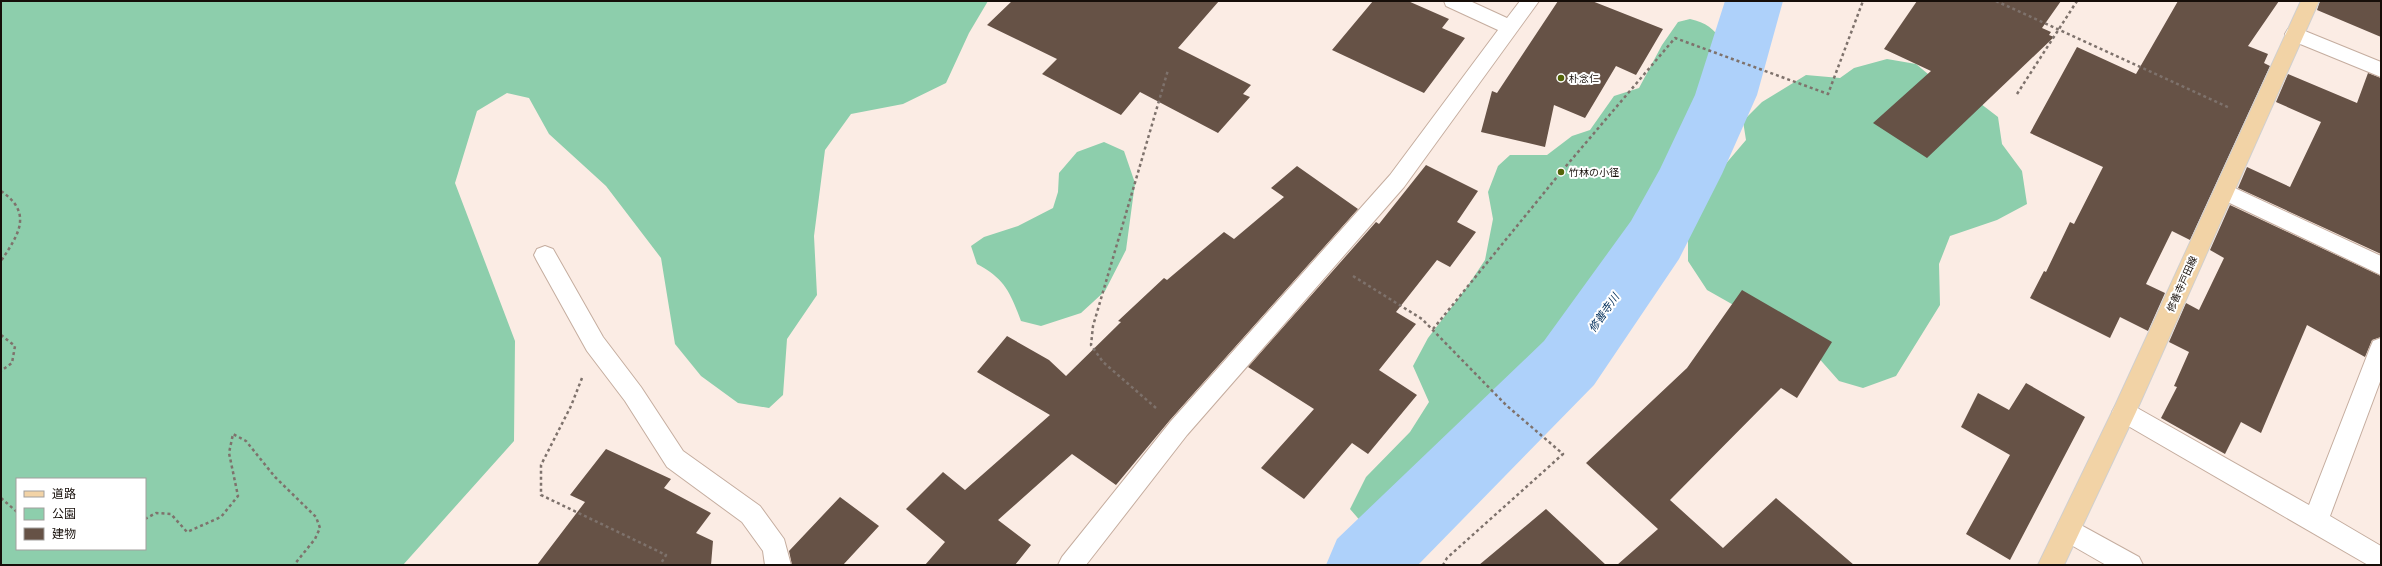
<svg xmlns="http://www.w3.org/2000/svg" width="2382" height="566" font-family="'Work Sans','Noto Sans JP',sans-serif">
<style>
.green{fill:#8dceac;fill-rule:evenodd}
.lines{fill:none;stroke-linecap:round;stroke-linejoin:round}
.river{fill:#aed1fa;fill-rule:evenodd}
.building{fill:#665246}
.lane-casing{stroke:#c5ad9f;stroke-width:2}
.street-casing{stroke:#c5ad9f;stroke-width:2}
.primary-casing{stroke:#d0cfce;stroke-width:2}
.path{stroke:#7e726c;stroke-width:2.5;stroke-dasharray:3 3;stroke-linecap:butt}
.lane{fill:#fff;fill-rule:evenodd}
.street{fill:#fff;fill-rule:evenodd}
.primary{fill:#f2d3a6;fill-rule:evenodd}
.poi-dot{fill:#546409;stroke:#fff;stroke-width:1.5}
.labels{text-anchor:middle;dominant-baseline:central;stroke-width:4;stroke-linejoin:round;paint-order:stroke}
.poi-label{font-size:10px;fill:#160e09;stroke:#fff;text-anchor:start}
.street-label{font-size:10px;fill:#160e09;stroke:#fff}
.water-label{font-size:11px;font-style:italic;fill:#002d59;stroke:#fff}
</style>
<rect width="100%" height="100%" fill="#fbece4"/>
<!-- green -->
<path class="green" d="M1,1H988L969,33L946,83L903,104L851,114L825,150L814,236L817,295L787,339L783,395L769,408L738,403L701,376L675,344L661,258L606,186L549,134L529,98L507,93L477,111L455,183L515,341L514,441L403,565H1ZM17,479H145V549H17Z
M1690,19C1706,23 1714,28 1722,42L1698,114L1655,210L1614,273L1518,393L1398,519L1381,528L1363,524L1350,509L1366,477L1410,432L1429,402L1413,366L1428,338L1467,287L1485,260L1493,219L1488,192L1498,166L1510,155H1547L1572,136L1590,130L1614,96L1639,88L1662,45L1678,22Z
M1887,59L1916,64L1952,94L1972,97L1998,117L2002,144L2022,171L2027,204L1997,220L1950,236L1939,264L1940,305L1896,376L1863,388L1839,381L1801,338L1753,316L1707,290L1688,261V226L1700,194L1746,140L1743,121L1762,102L1806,75L1840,78L1854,68Z
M1104,142L1124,151L1135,183L1126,250L1105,291L1081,313L1041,326L1021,321C1010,292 1005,279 977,264L971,246L984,237L1018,226L1053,208L1058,192L1059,173L1077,152Z"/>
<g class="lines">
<!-- river -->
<path class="river" d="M1725,1H1783L1757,95L1722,174L1679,259L1594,385L1418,565H1326L1337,539L1544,341L1631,221L1660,169L1695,95Z"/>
</g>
<!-- building -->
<path class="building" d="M1012,1H1219L1178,48L1251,85L1243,94L1250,97L1218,133L1140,92L1121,115L1042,74L1057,59L987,25Z
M1373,1H1408L1449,19L1442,28L1465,38L1424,93L1332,50Z
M1558,1H1592L1663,29L1636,75L1616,66L1585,118L1554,105L1545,147L1481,132L1492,91L1497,93Z
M1917,1H2061L2042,28L2051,32L2049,35L2054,37L1927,158L1873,123L1931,71L1884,49Z
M2178,1H2279L2248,46L2268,54L2264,63L2270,66L2190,240L2172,231L2146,284L2165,293L2148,331L2120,317L2110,338L2030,298L2044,271L2046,272L2070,222L2074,224L2103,167L2030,133L2077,47L2136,74Z
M2320,1H2381V37L2317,10Z
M2368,73L2381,78V254L2238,188L2247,167L2290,187L2321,122L2276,102L2288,74L2357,103Z
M1426,165L1478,191L1457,222L1476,232L1450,267L1437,260L1396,312L1416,324L1379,370L1417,395L1368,454L1352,443L1304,499L1261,468L1314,409L1248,367L1376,222L1379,224Z
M1297,166L1358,209L1170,420L1116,485L1072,454L998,520L1031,545L1015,565H925L945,542L906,509L943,472L965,490L1050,415L977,372L1007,336L1049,360L1066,376L1121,322L1118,321L1164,278L1167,280L1224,232L1234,239L1284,197L1271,188Z
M2230,205L2381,276V337L2372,340L2365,357L2307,325L2261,433L2241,422L2225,454L2161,418L2177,387L2174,386L2189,352L2169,342L2186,303L2199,310L2224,258L2210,250Z
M1742,290L1832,342L1797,398L1781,388L1670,500L1723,548L1776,498L1854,565H1617L1658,529L1586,463L1687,368Z
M2026,383L2085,417L2010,560L1966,534L2010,455L1961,427L1978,393L2009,410Z
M606,449L671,479L664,488L711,513L696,533L713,541L711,565H537L585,502L570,495Z
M840,497L879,526L843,565H792L789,551Z
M1546,509L1606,565H1479Z"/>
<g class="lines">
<!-- lane casing -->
<g class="lane-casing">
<path id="lane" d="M2068,518L2139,557L2143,565H2106L2059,538L2056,530L2059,522Z"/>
</g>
<!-- street casing -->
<g class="street-casing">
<path id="street" d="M1444,1H1470L1507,18L1520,1H1539L1404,187L1187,435L1086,565H1058L1062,557L1171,421L1390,175L1498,30L1446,6Z
M2295,27L2381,62V77L2288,39L2285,34L2288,29Z
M2224,183L2381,256V275L2217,197L2214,191L2217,185Z
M545,246L553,249L603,337L641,387L683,451L760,506L784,539L791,565H765L763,551L742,522L667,467L625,401L587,351L537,261L534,255L537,249Z
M2381,338V379L2330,516L2381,546V565H2368L2116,419L2112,412L2116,405L2124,402L2132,405L2309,505L2370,348L2373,341Z"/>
</g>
<!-- primary casing -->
<g class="primary-casing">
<path id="primary" d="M2301,1H2319L2136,412L2064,565H2038L2114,408Z"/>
</g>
<!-- path -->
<path class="path" d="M1996,1L2230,108
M2017,94L2077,1
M1,191C33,213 19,234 1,261
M1353,276L1422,319L1506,405L1563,454L1447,558L1443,565
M1433,329L1561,172L1675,38L1828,94L1863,1
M1,335L15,346L12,363L1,371
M582,378L571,406L541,465V495L666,555L660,565
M1156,408L1103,362L1091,345L1093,326L1168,70
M1,498L17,512
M145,519L156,513L171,514L187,532L221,517L238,496L229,453L233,434L246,441L275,477L316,517L320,528L315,539L294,565"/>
<!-- lane -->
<use href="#lane" class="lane"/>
<!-- street -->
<use href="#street" class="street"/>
<!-- primary -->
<use href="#primary" class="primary"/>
</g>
<!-- markers -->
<g class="poi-dot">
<circle cx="1561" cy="78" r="4"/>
<circle cx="1561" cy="172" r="4"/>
</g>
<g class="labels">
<!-- poi labels -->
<g class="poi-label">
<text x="1569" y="78">朴念仁</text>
<text x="1569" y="172">竹林の小径</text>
</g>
<!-- street labels -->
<g class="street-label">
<text transform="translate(2182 284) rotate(-66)">修善寺戸田線</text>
</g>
<!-- water labels -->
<g class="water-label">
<text transform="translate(1604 313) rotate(-55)">修善寺川</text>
</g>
</g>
<!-- border -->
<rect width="2382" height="566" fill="none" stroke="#160e09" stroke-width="4"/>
<!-- legend -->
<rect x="16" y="478" width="130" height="72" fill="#ffffff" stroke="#a29f9d"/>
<rect x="24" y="491" width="20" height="6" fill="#f2d3a6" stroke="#a29f9d"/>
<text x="52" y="498" font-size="12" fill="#160e09">道路</text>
<rect x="24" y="508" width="20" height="12" fill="#8dceac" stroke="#a29f9d"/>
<text x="52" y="518" font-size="12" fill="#160e09">公園</text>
<rect x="24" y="528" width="20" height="12" fill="#665246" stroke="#a29f9d"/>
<text x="52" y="538" font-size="12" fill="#160e09">建物</text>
</svg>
